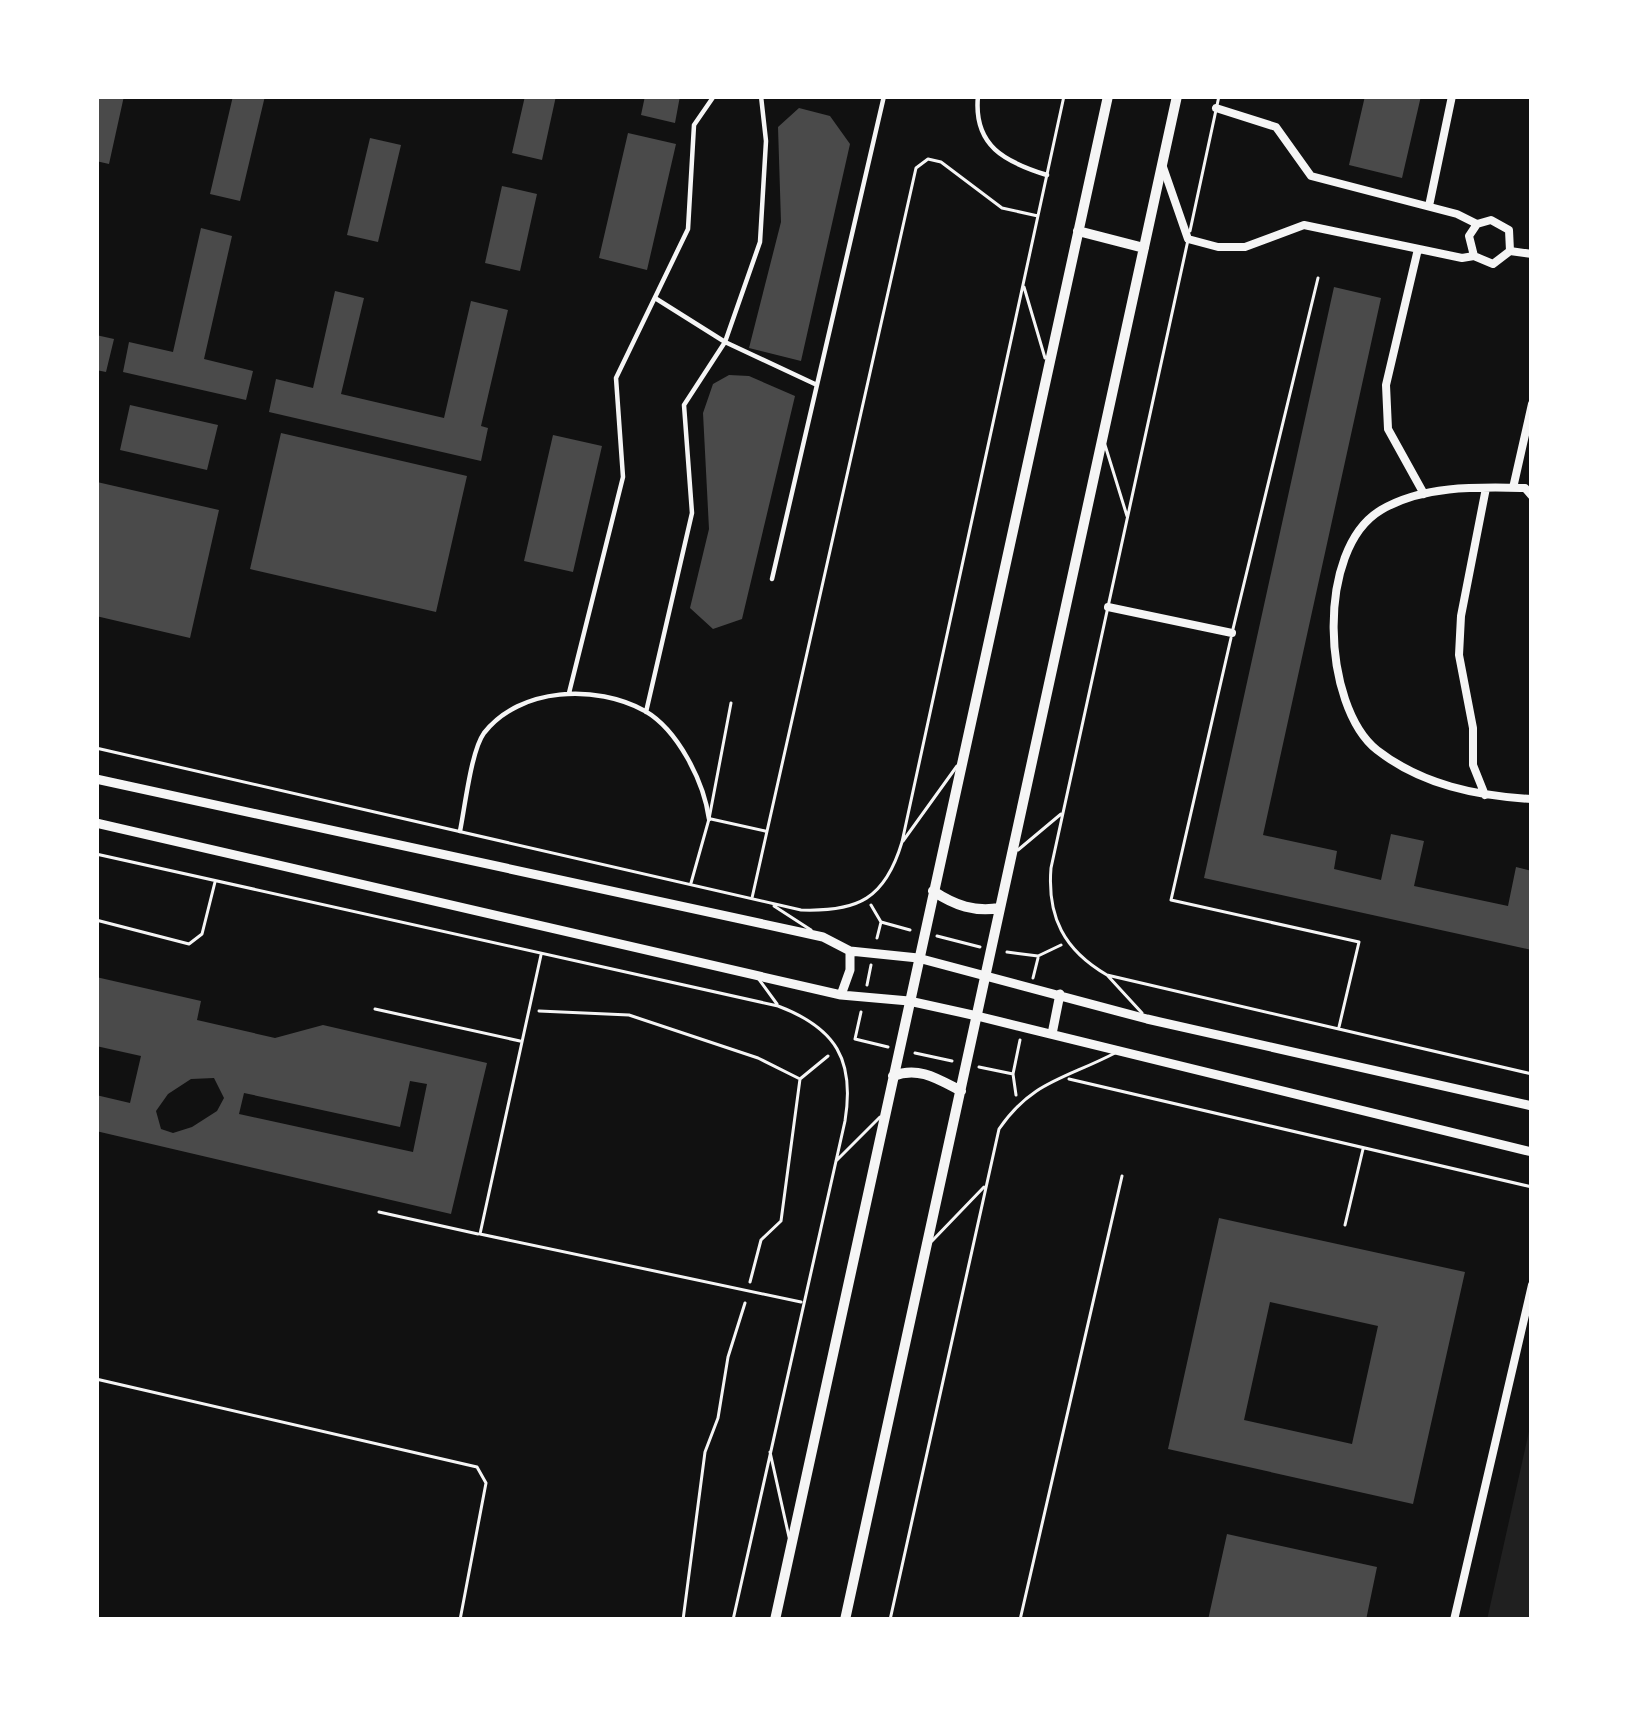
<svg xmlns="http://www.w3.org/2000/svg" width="1628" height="1716" font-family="'Nunito Sans',sans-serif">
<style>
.green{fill:#202020}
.building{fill:#4a4a4a;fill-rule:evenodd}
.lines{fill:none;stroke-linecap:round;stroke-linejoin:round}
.path{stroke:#f5f5f5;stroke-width:3}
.service{stroke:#f5f5f5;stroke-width:3}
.pedestrian{stroke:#f5f5f5;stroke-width:4.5}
.minor{stroke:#f5f5f5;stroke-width:8}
.tertiary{stroke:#f5f5f5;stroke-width:9}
.primary{stroke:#f5f5f5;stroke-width:10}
</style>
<rect width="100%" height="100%" fill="#111"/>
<!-- green -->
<path class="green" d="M1532,1418V1620H1487Z"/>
<!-- building -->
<path class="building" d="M96,96H124L109,164L96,161Z
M233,96H265L240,201L210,194Z
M525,96H556L542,160L512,153Z
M645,96H680L675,123L641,115Z
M1365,96H1421L1402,178L1349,165Z
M799,108L830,116L850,144L801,361L749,348L781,222L778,127Z
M628,133L676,144L647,270L599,258Z
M370,138L401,145L378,242L347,235Z
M502,186L537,194L520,271L485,263Z
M201,228L232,236L204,359L253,371L246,400L123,372L129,342L173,352Z
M1334,287L1381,298L1263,835L1337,851L1334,869L1381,880L1391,834L1424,841L1414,886L1508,906L1516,867L1532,871V950L1204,878Z
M335,291L364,298L341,394L444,418L471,301L508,310L481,426L488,428L481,461L269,412L276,379L313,388Z
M96,335L114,339L106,372L96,370Z
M729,375L749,376L795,396L742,619L713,629L690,608L709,529L703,413L713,384Z
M130,405L218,425L207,470L120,450Z
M281,433L467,476L436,612L250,569Z
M553,435L602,446L573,572L524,561Z
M97,482L219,510L190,638L96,616Z
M96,977L201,1001L197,1020L275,1038L323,1025L487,1063L451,1214L96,1131V1095L130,1103L141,1056L96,1046ZM214,1078L224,1098L217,1111L192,1127L173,1133L161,1129L156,1111L168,1094L191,1079ZM410,1081L427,1084L413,1152L239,1114L244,1093L400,1127Z
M1219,1218L1465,1272L1413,1504L1168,1449ZM1270,1302L1378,1326L1352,1444L1244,1420Z
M1227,1534L1377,1567L1366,1620H1208Z"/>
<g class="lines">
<!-- path -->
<path class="path" d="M871,905L881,922L910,930
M937,936L980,947
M877,938L881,922
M1007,952L1038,956L1061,945
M1033,978L1038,958
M867,985L871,965
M539,1011L629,1015L758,1058L800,1079L828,1056
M861,1012L855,1039L888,1047
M915,1053L952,1061
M979,1067L1013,1074
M1016,1095L1013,1074L1020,1040
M750,1282L761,1240L781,1221L800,1079
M683,1620L705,1452L718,1418L728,1357L745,1303"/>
<!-- service -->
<path class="service" d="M1190,231L1219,96
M1188,240L1051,868C1047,917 1064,950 1107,975L1532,1074
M1024,287L1045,358
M1105,445L1127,516
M1233,629L1318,278
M1231,638L1171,900L1359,942L1339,1027
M96,748L801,910C858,912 885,899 902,842L1064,96
M711,819L765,831
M903,841L957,766
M1018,850L1061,814
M96,854L778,1006C836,1028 855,1060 845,1121L733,1620
M691,883L709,819L731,703
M752,898L916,168L928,159L941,162L1002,208L1038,216
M774,906L811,930
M96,920L189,944L202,934L215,882
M541,955L480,1234L801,1302
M1108,976L1142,1013
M758,978L777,1004
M375,1009L520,1041
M1069,1079L1532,1187
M836,1161L880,1117
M379,1212L478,1234
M1345,1225L1363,1149
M932,1241L984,1187
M96,1379L477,1467L486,1483L460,1620
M770,1452L789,1537
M890,1620L999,1129C1032,1081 1065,1079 1115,1053
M1020,1620L1122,1176"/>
<!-- pedestrian -->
<path class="pedestrian" d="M978,96C973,146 1005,162 1047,175
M655,298L725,342L817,385
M772,579L884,96
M569,693L623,477L616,378L688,229L694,125L714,96
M646,712L692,513L684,405L725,342L760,242L766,141L761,96
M460,831C465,807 471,751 484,733C520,687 596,684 645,711C678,730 704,782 709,819"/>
<!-- minor -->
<path class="minor" d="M1216,108L1276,127L1311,176L1457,214L1477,224
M1163,167L1188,239L1218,247H1245L1304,225L1462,258L1474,256L1493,264L1510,251L1509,230L1491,220L1477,224L1469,236L1474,256
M1429,206L1452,96
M1418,249L1386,385L1388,429L1424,494
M1510,251L1532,254
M1513,488L1532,404
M1532,496L1525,488C1478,487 1423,485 1381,510C1315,549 1322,706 1377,750C1422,785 1477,796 1532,799
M1108,607L1232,633
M1485,795L1473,765V728L1459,655L1461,616L1486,488
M1454,1620L1532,1285"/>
<!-- tertiary -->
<path class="tertiary" d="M96,779L823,937L850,951L918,958L1147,1019L1532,1106
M96,823L841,995L909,1001L977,1016L1532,1152
M841,995L850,970V951
M1052,1034L1060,994"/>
<!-- primary -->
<path class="primary" d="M1078,231L1144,248
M933,891C956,906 974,912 1000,908
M893,1076C919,1066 938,1079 961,1091
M775,1620L1108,96
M845,1620L1177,96"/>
</g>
<!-- border -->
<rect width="1628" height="1716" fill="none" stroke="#ffffff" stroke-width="198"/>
</svg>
